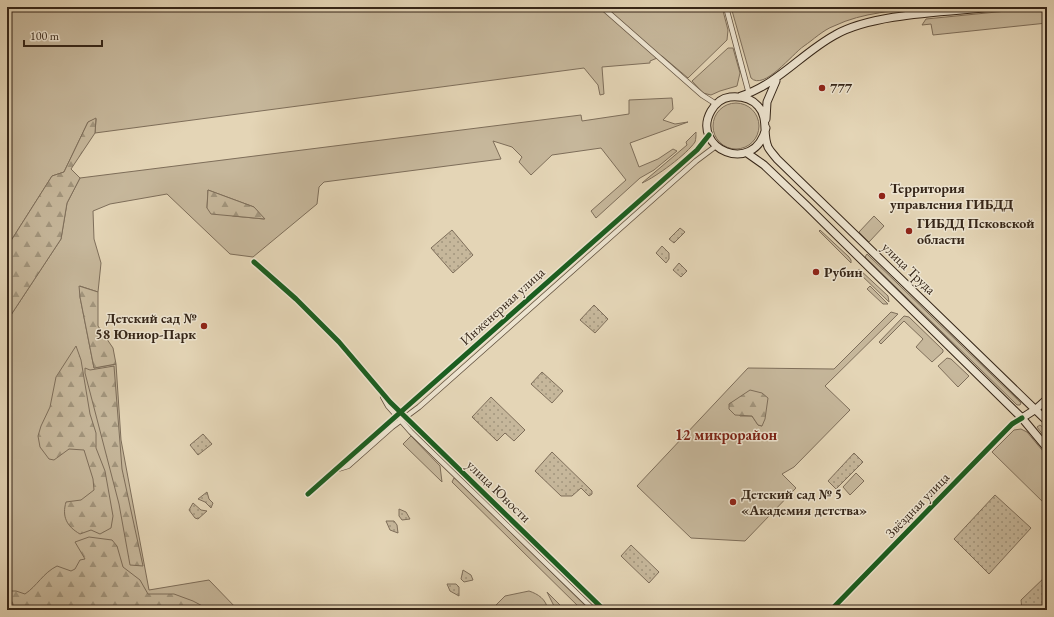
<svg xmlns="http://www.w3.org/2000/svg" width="1054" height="617" font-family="'EB Garamond',serif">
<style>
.grass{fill:#c6b79b;stroke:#7e6e5a;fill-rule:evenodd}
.forest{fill:url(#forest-firs);stroke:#7e6e5a}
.park{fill:url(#park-dots);stroke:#7e6e5a}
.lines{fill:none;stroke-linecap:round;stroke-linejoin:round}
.street-casing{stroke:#625240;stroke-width:6}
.secondary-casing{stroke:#362618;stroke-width:9}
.street{stroke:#ede4d0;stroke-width:4.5}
.secondary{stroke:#ede4d0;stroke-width:7}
.cycleway-casing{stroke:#ede4d0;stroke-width:8}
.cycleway{stroke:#1b5e20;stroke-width:5}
.poi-dot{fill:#8f2418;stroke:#ede4d0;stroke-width:1.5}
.labels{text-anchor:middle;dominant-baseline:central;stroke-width:3;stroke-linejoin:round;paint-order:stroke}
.poi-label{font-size:14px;font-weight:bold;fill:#362618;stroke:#ede4d0;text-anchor:start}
.street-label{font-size:14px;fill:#362618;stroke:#ede4d0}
.neighbourhood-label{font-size:15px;font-weight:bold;fill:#7a1f14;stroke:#ede4d0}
</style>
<defs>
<pattern id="forest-firs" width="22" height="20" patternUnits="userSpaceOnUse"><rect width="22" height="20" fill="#c6b79b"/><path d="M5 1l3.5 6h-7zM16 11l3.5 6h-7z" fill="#a2957d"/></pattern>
<pattern id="park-dots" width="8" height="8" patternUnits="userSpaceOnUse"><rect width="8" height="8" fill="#c6b79b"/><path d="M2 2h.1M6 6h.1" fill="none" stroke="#a2957d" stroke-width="1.8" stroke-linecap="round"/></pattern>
</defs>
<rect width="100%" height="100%" fill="#e4d5b6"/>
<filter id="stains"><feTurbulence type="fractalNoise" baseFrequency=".005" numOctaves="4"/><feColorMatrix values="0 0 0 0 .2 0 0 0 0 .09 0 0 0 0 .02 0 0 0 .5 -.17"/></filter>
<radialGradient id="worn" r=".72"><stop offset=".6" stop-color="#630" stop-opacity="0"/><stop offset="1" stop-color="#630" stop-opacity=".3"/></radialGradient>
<!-- grass -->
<path class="grass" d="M45,7H722L728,30L727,40L688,78L662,56L650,61V63L602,67L604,94L600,95L598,85L584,68L95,133L96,119L88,122L64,172L52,176L7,247V12Z
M731,7H927C896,11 863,12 834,26C823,30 813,40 804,46C792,54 764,91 751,78Z
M1047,7V23L933,35L931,24L922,25L926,19Z
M728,48H733L740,73L737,86L720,91L711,95L703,93L692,81Z
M672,98L673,109L663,120L675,124L688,122L630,143L639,167L658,159L673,149L677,151L654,170L640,178L596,218L591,211L626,180L601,148L552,155L531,175L519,162L522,157L512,147L493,141L501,159L324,182L319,187L317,204L253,257L230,254L167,194L110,204L93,211L94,239L101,263L98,292L80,286V297L94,368L116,364L121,440L149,590L209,580L238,610H7V321L61,239L67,203L80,178L557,118L581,115L582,121L629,114V100ZM208,190L254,207L264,219L233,216L207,208Z
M713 126a23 23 0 1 1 46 0a23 23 0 1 1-46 0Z
M696,132C696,135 696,139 695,142C687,154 656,177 642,183L687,145L686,142Z
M874,216L884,226L869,242L859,232Z
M820,230L849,257L851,260V263L819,231Z
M867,254L1021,403L1020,405H1017L865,257Z
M859,269L888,296L889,302L857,271Z
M870,286L888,304H883L867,289Z
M891,312L898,314L825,386L850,410L794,467L782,474L796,488L745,541L691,538L637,486L748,368L834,369ZM738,399L762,426L758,425L752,416H740L729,404Z
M904,316L909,317L943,350V352L932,362L916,347L923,339L904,321L881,344L879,342Z
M947,358L951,359L969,376L958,387L938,366Z
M1040,425L1047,431V440L1037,427Z
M1021,429L1027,432L1047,456V506L992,452L1014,430Z
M411,436L440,466L442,482L403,444Z
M856,473L864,481L850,495L843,487Z
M454,478L456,479L590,610H582L452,482Z
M529,591C538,594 546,599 548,610H491L505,596Z
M547,592L565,610H556Z"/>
<!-- forest -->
<path class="forest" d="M96,118L95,133L71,169L80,178L67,203L61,239L7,321V247L52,176L64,172L88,122Z
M208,190L254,207L265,219L211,214L207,208Z
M79,286L98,292V326L113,348L116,364L94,368L80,297Z
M76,346L81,360L90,414L96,433V448L105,471L113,516L111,528L100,534L91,530L80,534C66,526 62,516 66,502L81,500L94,490L93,479L84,450L69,449L54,460L49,459L40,447L38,436L41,426L50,407L56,377Z
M114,366L122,469L143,566L130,565L119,504L85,373V368L90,370Z
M750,390L762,393L768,398L765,419L762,426L758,425L752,416L735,415L729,409V404Z
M89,537L112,540L117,546L123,567L140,580L148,594H174L193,601L210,610H13V604L9,596L11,591H16L25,594C37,586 43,573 57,566L71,571L75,569L80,560L85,559L75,542Z"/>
<!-- park -->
<path class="park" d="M680,228L685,232L674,243L669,239Z
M452,230L473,255L453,273L431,248Z
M662,246L669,253V259L666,263L656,253Z
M679,263L687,271L681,277L673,270Z
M594,305L608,319L595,333L580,320Z
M542,372L563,391L552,403L531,384Z
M491,397L525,430L514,441L505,433L497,441L472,417Z
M203,434L212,444L198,455L190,445Z
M552,452L592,491V494L589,496L581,488L572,496H561L535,471Z
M854,453L863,462L836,489L828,481Z
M207,492L209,499L213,503L211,508L205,502L198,499Z
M995,495L1031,528L989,574L954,539Z
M193,503L201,510L207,511L198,519L195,518L189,510Z
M399,509L406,512L410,519L402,520L399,516Z
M386,521H394L397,525L398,533L390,530Z
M631,545L659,572L649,583L621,556Z
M463,570L471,575L473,580L464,582L461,579Z
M1047,575V610H1022L1021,600Z
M447,584H456L459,587V596L450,591Z"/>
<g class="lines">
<!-- street casing -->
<g class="street-casing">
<path id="street" d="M602,7L702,95L716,104
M726,7L749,94
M254,262L296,299L339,342L390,402L604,610
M383,397L388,406L411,432L594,610
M335,470L348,466L392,427L419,407L696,161L716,146
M308,494L697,150L709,135
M831,610L1012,424L1022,418"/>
</g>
<!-- secondary casing -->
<g class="secondary-casing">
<path id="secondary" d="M741,96C778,84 802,53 835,35C873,13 950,12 994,7
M766,119L767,102L776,81
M766,128C754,177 690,148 711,111C715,104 722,98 730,97C741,96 751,98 758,106C769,118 762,133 768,147C770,151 774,155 777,159L1047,421
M747,153L764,165L807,206L1022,418L1047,448
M1022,418L1036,409L1047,399"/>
</g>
<!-- street -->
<use href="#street" class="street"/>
<!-- secondary -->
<use href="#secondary" class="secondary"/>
<!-- cycleway casing -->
<g class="cycleway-casing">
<path id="cycleway" d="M254,262L296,299L339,342L390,402L604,610
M308,494L697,150L709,135
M831,610L1012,424L1022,418"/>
</g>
<!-- cycleway -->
<use href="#cycleway" class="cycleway"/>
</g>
<!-- markers -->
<g class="poi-dot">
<circle cx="822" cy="88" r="4"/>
<circle cx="882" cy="196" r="4"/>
<circle cx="909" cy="231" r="4"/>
<circle cx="816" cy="272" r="4"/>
<circle cx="204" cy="326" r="4"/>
<circle cx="733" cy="502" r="4"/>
</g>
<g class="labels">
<!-- poi labels -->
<g class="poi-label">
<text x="830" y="88">777</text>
<text x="890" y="188">Территория<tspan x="890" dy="16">управления ГИБДД</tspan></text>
<text x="917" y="223">ГИБДД Псковской<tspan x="917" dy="16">области</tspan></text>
<text x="824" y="272">Рубин</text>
<text x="196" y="318" text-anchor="end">Детский сад №<tspan x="196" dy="16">58 Юниор-Парк</tspan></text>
<text x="741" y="494">Детский сад № 5<tspan x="741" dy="16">«Академия детства»</tspan></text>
</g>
<!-- street labels -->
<g class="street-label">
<text transform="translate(909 268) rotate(44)">улица Труда</text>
<text transform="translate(502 306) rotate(-42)">Инженерная улица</text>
<text transform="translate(499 491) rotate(44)">улица Юности</text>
<text transform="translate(917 505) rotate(-46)">Звёздная улица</text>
</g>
<!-- neighbourhood labels -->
<g class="neighbourhood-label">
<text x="726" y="434">12 микрорайон</text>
</g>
</g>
<!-- margin -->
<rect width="1054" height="617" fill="none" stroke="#e4d5b6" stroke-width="24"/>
<rect x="8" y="8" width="1038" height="601" fill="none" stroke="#362618" stroke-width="2"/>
<rect x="12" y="12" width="1030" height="593" fill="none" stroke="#362618"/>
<!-- scale -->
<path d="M24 40v6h78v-6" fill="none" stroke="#362618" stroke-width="2"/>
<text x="30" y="40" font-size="12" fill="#362618" stroke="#ede4d0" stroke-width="3" paint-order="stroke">100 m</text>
<rect width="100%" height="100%" filter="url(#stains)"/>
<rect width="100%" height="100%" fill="url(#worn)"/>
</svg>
